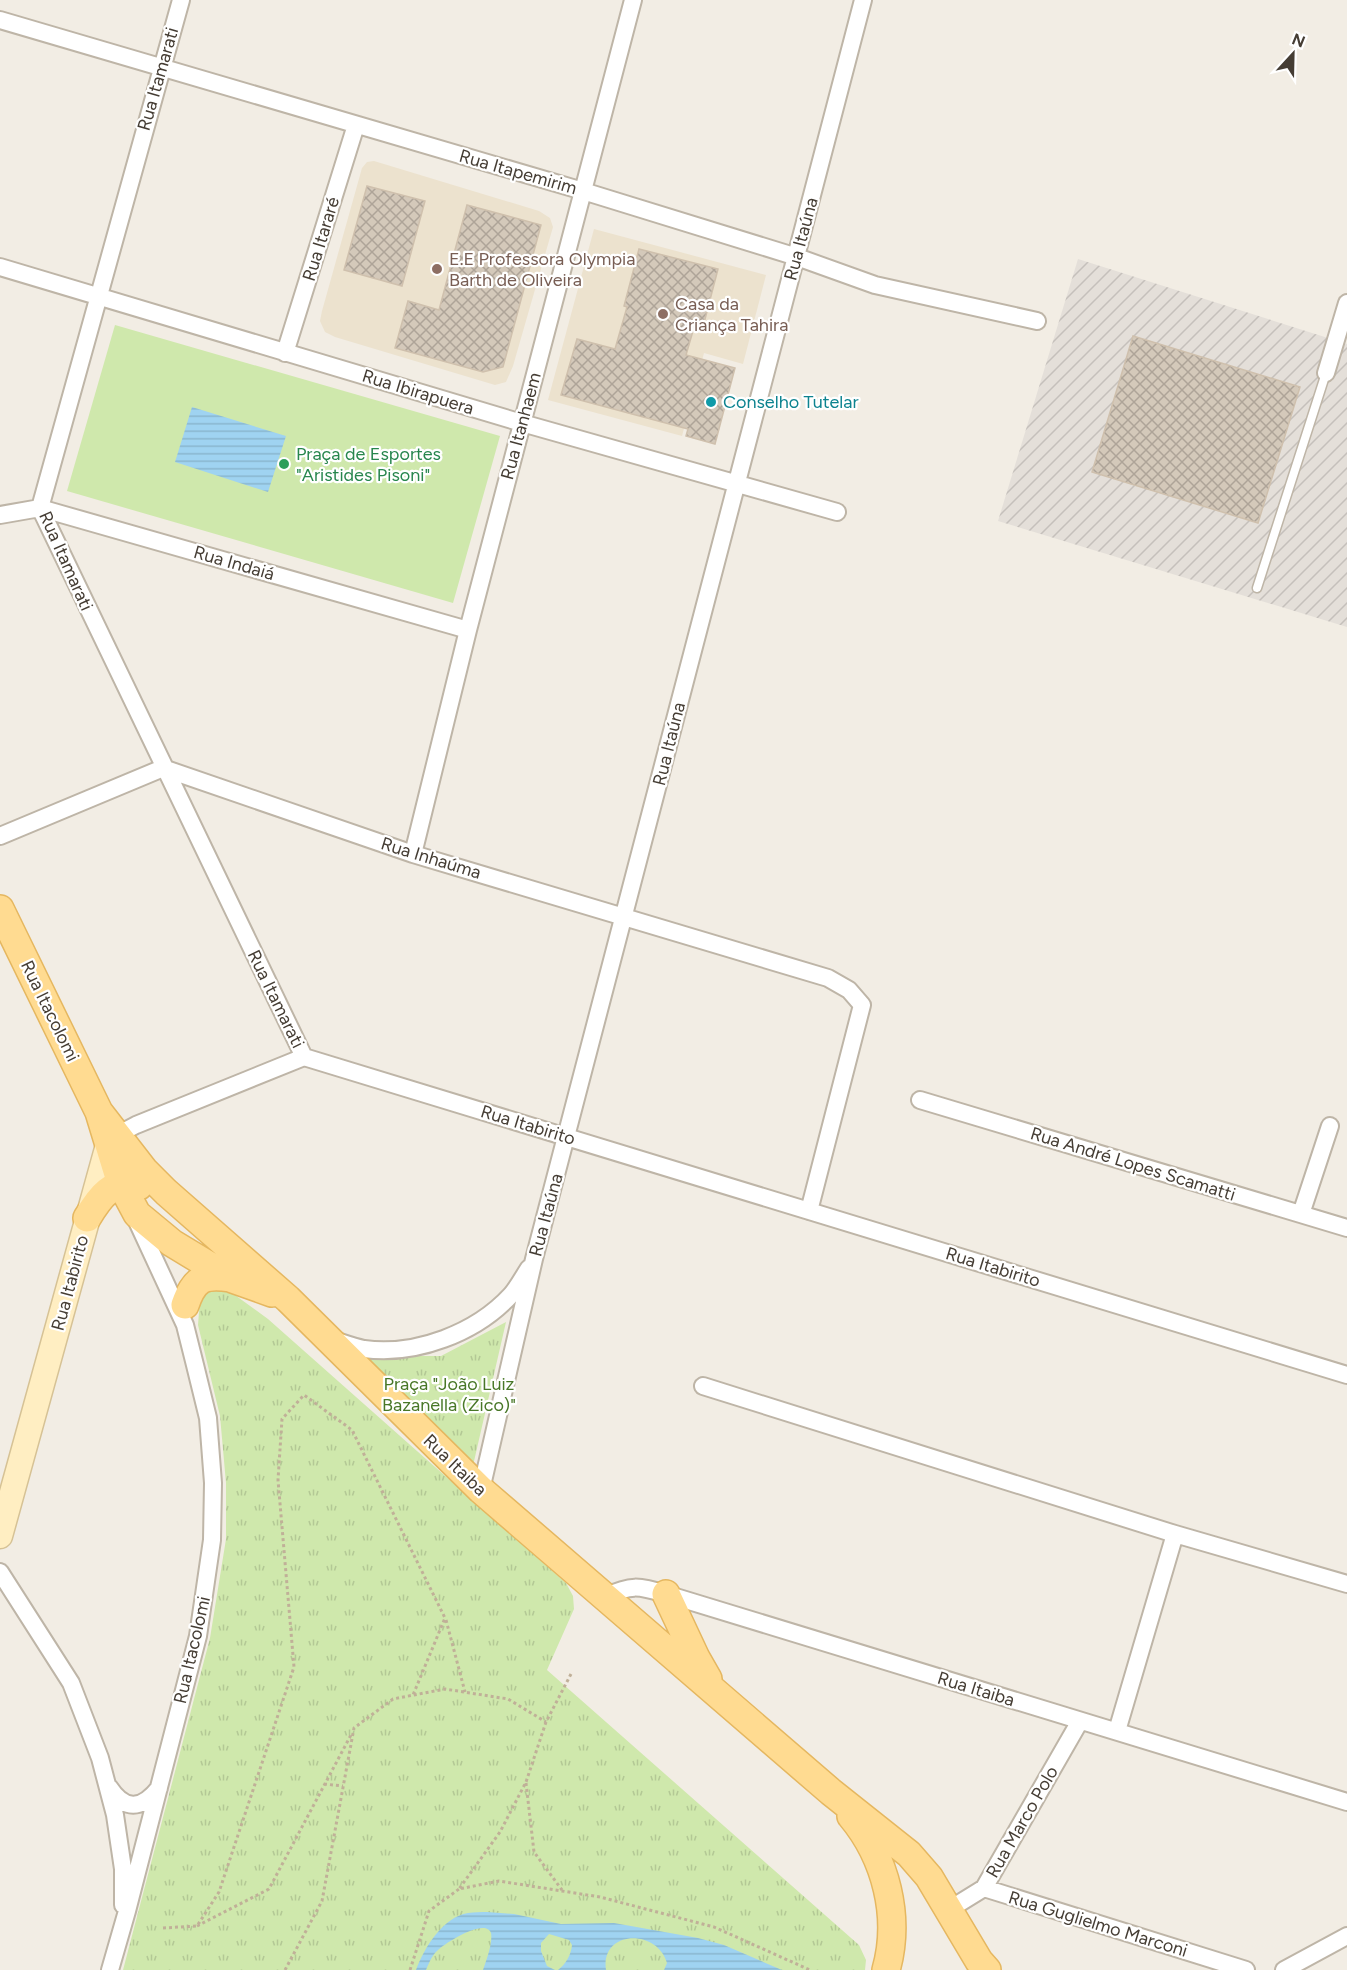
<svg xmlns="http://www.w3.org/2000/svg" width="1347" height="1970" font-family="Figtree,sans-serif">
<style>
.industrial{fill:url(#industrial-furrows)}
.education{fill:#ece2ce}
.park{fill:url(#park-tufts)}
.pitch{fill:#cfe8ac}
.water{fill:url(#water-rules)}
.building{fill:url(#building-cross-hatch);stroke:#cfc0ad;stroke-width:1.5}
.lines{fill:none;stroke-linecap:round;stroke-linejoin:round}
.lane-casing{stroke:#beb5a7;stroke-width:11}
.street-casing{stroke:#beb5a7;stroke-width:20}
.secondary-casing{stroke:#d6c295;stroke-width:27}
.primary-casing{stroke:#e5b760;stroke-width:30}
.path{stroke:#c0b098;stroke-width:3;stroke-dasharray:3 3;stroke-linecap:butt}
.lane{stroke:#fff;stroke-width:8}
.street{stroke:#fff;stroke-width:16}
.secondary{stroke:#ffeec2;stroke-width:24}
.primary{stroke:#ffdb91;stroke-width:27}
.education-dot{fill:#8d6e63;stroke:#fff;stroke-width:2}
.culture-dot{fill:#0f9aa8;stroke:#fff;stroke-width:2}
.leisure-dot{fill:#2e9e5b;stroke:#fff;stroke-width:2}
.labels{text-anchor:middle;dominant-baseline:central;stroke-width:4.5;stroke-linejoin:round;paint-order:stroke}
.street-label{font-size:18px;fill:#453d34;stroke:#fff}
.education-label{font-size:18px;fill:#785e54;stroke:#fff;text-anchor:start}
.culture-label{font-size:18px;fill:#0d838f;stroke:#fff;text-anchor:start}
.leisure-label{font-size:18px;fill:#27864d;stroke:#fff;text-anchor:start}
.park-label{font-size:18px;fill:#487727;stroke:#fff}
</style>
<defs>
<pattern id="industrial-furrows" width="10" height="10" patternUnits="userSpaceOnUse" patternTransform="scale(1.5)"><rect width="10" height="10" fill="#e4dfd9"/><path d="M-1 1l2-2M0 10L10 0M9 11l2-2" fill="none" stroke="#c5c0bb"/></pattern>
<pattern id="park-tufts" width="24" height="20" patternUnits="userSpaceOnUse" patternTransform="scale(1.5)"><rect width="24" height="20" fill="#cfe8ac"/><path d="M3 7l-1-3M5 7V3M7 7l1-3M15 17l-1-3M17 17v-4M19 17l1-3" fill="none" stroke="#b3c895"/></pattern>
<pattern id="water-rules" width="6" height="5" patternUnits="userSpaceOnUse" patternTransform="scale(1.5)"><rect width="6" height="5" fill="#9fd3f1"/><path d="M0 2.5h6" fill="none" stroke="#8ab6cf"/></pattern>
<pattern id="building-cross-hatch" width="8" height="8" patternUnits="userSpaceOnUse" patternTransform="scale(1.5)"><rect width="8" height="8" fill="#d4c9ba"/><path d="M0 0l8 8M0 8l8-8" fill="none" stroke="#aea498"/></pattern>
</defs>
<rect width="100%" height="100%" fill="#f2ede4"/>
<!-- industrial -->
<path class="industrial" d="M1078,259L1347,344V627L998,521Z"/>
<!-- education -->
<path class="education" d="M374,161L539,211L550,218L553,227L513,366L506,382L495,385L335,337L325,332L320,321L322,311L362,168L367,162Z
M594,229L766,275L743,364L704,353L682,436L548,400Z"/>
<!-- park -->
<path class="park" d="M206,1289L228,1290L268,1319L566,1583L573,1596L574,1609L547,1670L859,1945L866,1960L865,1970H123L210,1638L226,1539V1483L220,1416L198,1325L200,1299Z
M506,1322L472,1470L352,1356H441Z"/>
<!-- pitch -->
<path class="pitch" d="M115,325L500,436L453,603L67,491Z"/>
<!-- water -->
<path class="water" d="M192,407L286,436L268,492L175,462Z
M487,1912L514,1914L561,1924L614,1923L698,1938L724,1945L782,1970H664L667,1963C657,1928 600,1930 606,1970H558C566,1964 571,1955 572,1945L569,1940L549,1934L541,1943V1951L547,1966L555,1970H483C486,1961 493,1943 491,1933C486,1917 445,1943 438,1950C432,1955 429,1963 426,1970H416C424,1948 443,1917 468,1913C474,1912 481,1912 487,1912Z"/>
<!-- building -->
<path class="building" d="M367,186L425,201L402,286L344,270Z
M467,205L541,225L503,367L483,372L395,348L408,301L439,310Z
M639,249L718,269L703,327L695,324L686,355L735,368L715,444L686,436L688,429L561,395L577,339L615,349L627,307L624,306Z
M1133,336L1300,387L1258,523L1092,472Z"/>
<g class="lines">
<!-- lane casing -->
<g class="lane-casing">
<path id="lane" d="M1257,588L1326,373"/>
</g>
<!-- street casing -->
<g class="street-casing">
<path id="street" d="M181,0L40,508L304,1057
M0,20L583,191L797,257L875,285L1037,321
M0,267L522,423L837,512
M285,353L356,125
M1326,373L1347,303
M0,515L40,508L468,630
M0,836L163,768L413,854L828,978L849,990L862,1005L809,1211
M413,854L468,630L633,0
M920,1100L1347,1228
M117,1135L136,1125L304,1057L1347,1375
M1301,1214L1330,1126
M334,1340C343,1343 354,1347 364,1349C416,1356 476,1333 511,1295C518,1287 523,1277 529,1268
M703,1386L1175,1534L1347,1584
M481,1490L534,1259L863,0
M0,1572L71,1683L100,1758L115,1815L123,1869V1905
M604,1597C632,1584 638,1586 666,1594L1347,1802
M1117,1731L1175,1534
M109,1787C125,1811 141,1810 159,1788
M984,1888L1246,1970
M950,1909L984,1888L1080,1721
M110,1970L127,1911L198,1636L212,1540L213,1483L208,1418L195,1365L185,1325L135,1217
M1284,1970L1347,1936"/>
</g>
<!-- secondary casing -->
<g class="secondary-casing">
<path id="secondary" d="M0,1536L108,1145L113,1138"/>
</g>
<!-- primary casing -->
<g class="primary-casing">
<path id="primary" d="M0,909L99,1112L121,1184L137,1214L172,1243L230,1278L272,1293
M99,1112L144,1170L166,1192L288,1299L481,1490L831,1792L909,1854L929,1877L979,1961L987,1970
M87,1218C99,1198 112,1178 139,1186
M185,1305C194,1279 203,1274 230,1278
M666,1594L696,1658L708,1679
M851,1816C886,1858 901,1917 886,1970"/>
</g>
<!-- path -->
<path class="path" d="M446,1620L465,1692
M571,1674L546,1722L526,1782L500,1832L459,1889L499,1881L600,1897L714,1927L810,1970
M526,1783L534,1852L562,1890
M324,1784L343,1786
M197,1926L269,1889L352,1733
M163,1928L197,1926L219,1892L294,1667L278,1480L282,1419L304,1395L352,1430L445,1618L413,1695
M285,1970L322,1901L354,1728L393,1699L445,1689L508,1699L546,1722
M410,1970L429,1911L459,1889"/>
<!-- lane -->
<use href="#lane" class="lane"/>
<!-- street -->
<use href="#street" class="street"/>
<!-- secondary -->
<use href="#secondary" class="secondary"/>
<!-- primary -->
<use href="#primary" class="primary"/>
</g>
<!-- markers -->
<g class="education-dot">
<circle cx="437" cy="269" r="6"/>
<circle cx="663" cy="314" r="6"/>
</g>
<circle class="culture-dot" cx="711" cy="402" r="6"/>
<circle class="leisure-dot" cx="284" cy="464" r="6"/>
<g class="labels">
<!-- street labels -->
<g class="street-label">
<text transform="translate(158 79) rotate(-74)">Rua Itamarati</text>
<text transform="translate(518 172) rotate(16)">Rua Itapemirim</text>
<text transform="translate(321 239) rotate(-73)">Rua Itararé</text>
<text transform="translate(801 239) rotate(-75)">Rua Itaúna</text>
<text transform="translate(418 392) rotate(17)">Rua Ibirapuera</text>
<text transform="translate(521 426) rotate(-75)">Rua Itanhaem</text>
<text transform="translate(66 561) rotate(66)">Rua Itamarati</text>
<text transform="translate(234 563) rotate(16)">Rua Indaiá</text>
<text transform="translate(669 744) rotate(-76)">Rua Itaúna</text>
<text transform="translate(431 858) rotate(17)">Rua Inhaúma</text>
<text transform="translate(276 999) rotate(64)">Rua Itamarati</text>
<text transform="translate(50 1011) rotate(64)">Rua Itacolomi</text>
<text transform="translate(528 1125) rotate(17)">Rua Itabirito</text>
<text transform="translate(1133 1164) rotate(17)">Rua André Lopes Scamatti</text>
<text transform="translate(546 1215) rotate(-75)">Rua Itaúna</text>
<text transform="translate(993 1267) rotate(17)">Rua Itabirito</text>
<text transform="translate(70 1283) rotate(-75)">Rua Itabirito</text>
<text transform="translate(455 1465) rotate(44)">Rua Itaiba</text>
<text transform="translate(192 1650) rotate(-77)">Rua Itacolomi</text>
<text transform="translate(976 1689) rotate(17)">Rua Itaiba</text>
<text transform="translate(1022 1822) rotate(-60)">Rua Marco Polo</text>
<text transform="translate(1098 1924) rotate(17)">Rua Guglielmo Marconi</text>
</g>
<!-- education labels -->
<g class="education-label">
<text x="449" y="259">E.E Professora Olympia<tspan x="449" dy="21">Barth de Oliveira</tspan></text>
<text x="675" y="304">Casa da<tspan x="675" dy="21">Criança Tahira</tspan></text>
</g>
<!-- culture labels -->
<g class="culture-label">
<text x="723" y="402">Conselho Tutelar</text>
</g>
<!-- leisure labels -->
<g class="leisure-label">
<text x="296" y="454">Praça de Esportes<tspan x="296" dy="21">"Aristides Pisoni"</tspan></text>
</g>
<!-- park labels -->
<g class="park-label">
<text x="449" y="1384">Praça "João Luiz<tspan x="449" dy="21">Bazanella (Zico)"</tspan></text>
</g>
</g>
<!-- north arrow -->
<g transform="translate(1293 54) rotate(22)" stroke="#ffffff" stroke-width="4.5" paint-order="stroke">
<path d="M0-4.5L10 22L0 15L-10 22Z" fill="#453d34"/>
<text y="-9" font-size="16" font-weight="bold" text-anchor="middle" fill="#453d34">N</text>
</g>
</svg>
